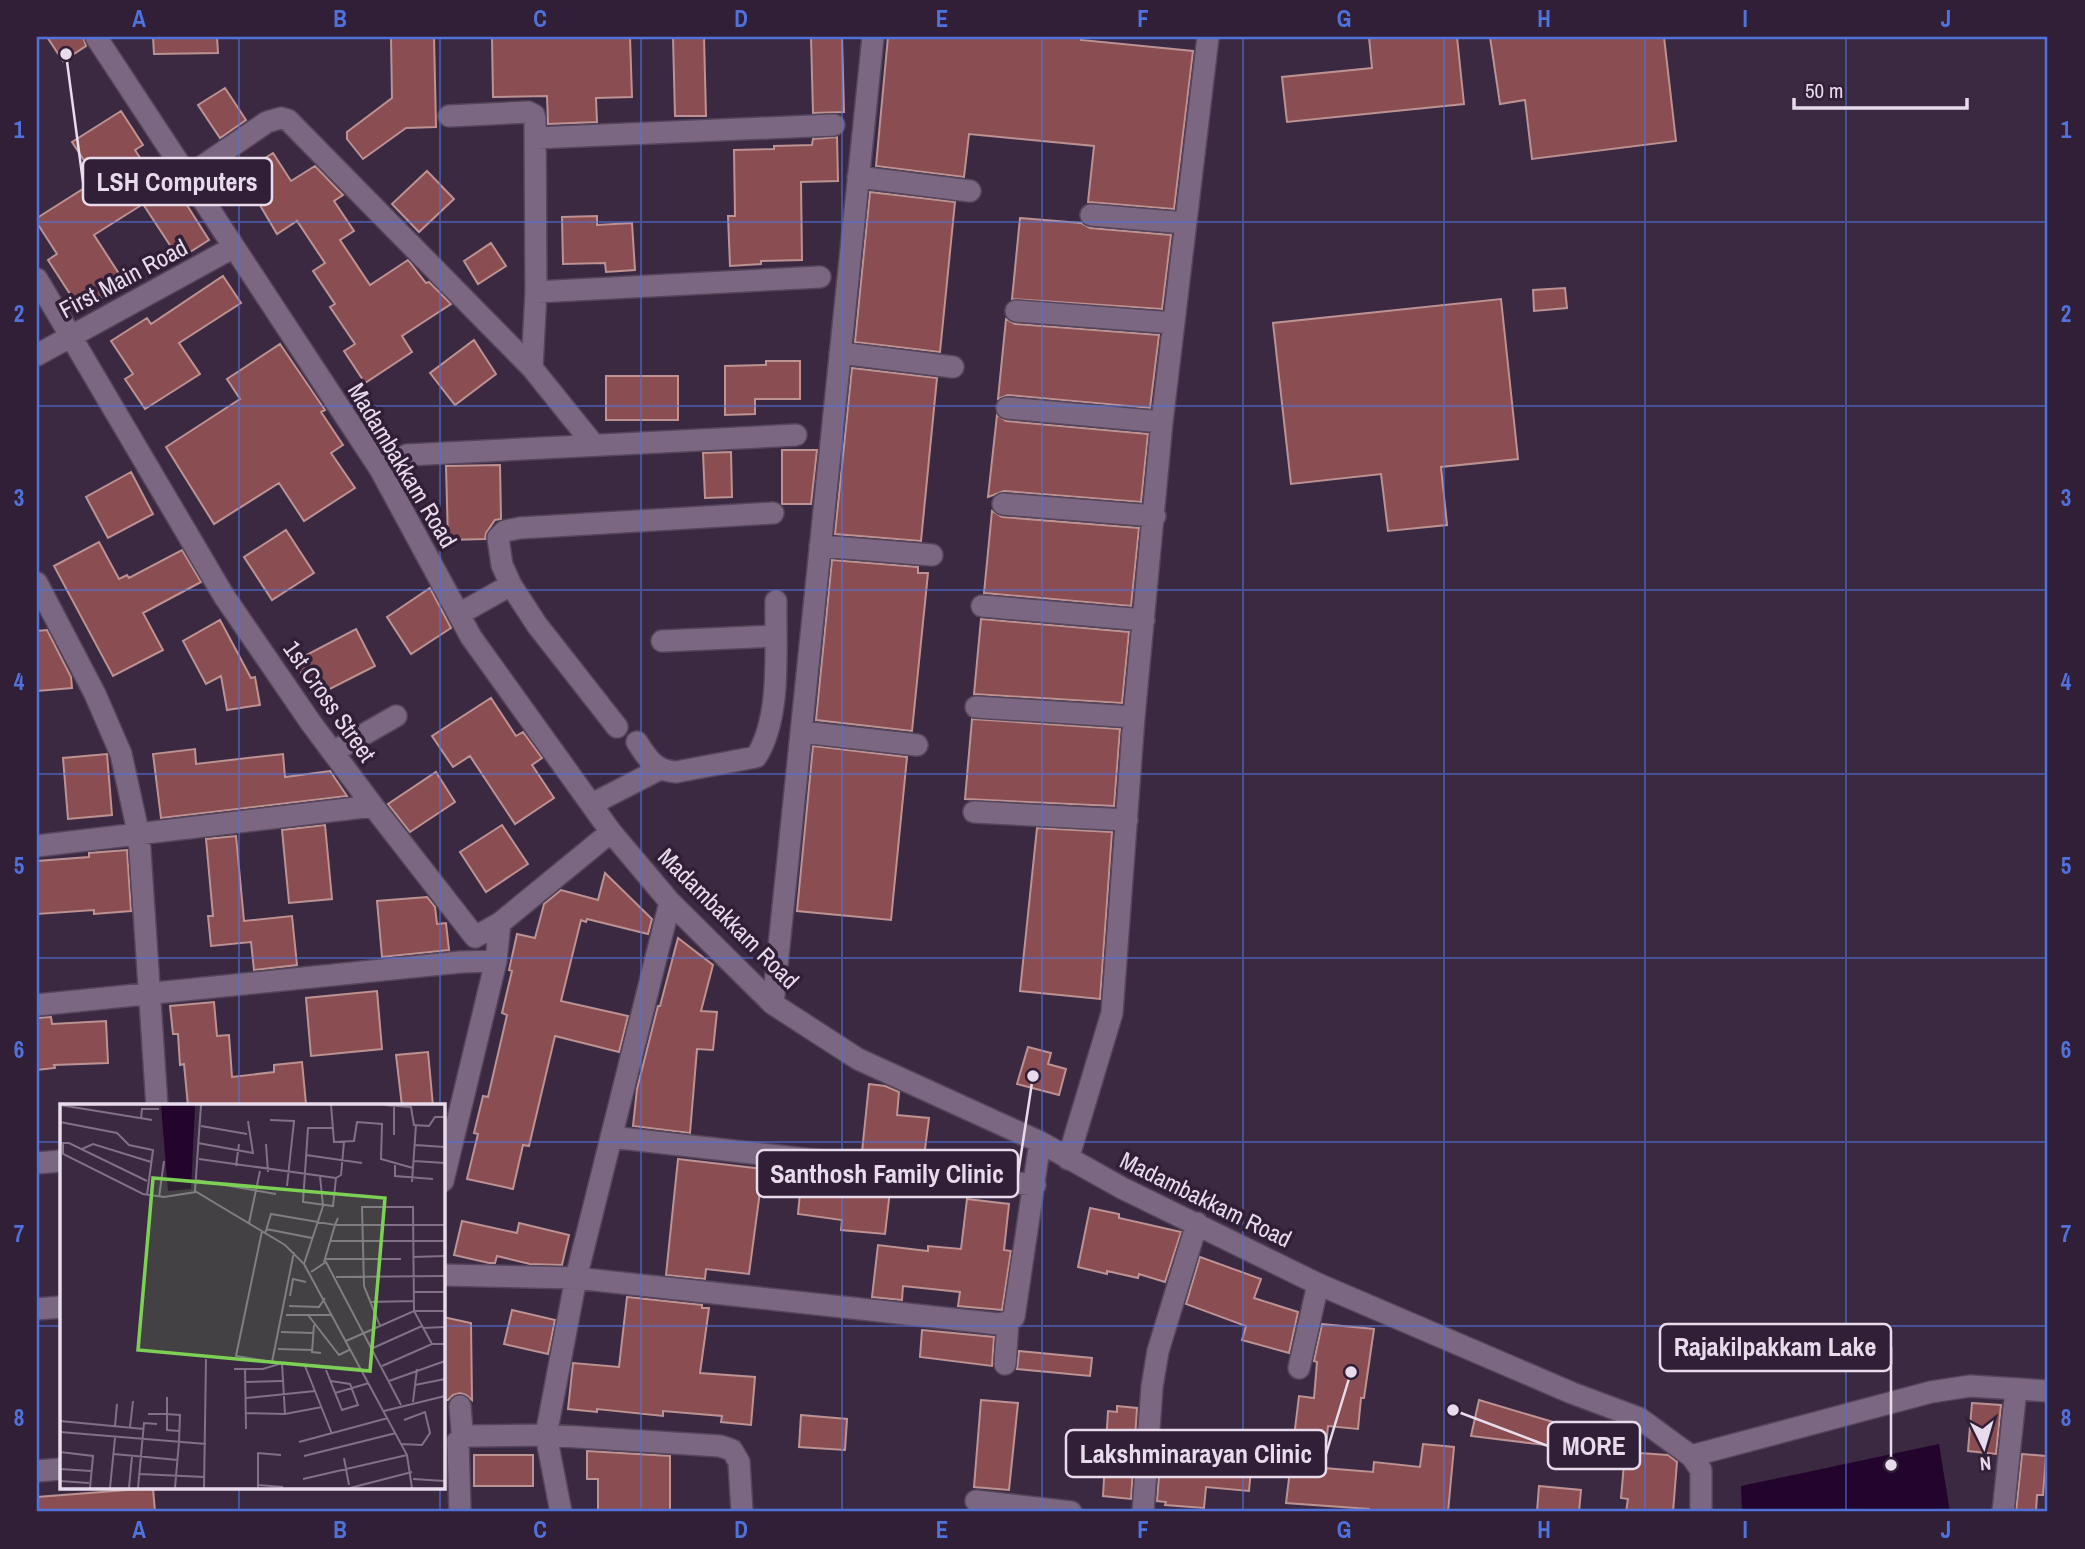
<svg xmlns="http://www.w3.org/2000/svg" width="2085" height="1549" font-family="'Archivo Narrow',sans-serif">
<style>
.water{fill:#22042c}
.building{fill:#8a4d51;stroke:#bc9293;stroke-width:2}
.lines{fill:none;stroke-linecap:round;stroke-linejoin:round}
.minor-casing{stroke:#55465b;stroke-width:24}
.minor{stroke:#7c6783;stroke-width:21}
.grid{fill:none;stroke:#5072dd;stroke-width:2;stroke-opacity:0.55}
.labels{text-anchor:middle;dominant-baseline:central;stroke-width:7;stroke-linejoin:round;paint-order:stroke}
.street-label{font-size:24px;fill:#e8dcec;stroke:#311f37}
.inset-road{fill:none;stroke:#807186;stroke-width:2}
.view{fill:#7cd154;fill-opacity:0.15;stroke:#7cd154;stroke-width:3.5}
.inset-edge{fill:none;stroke:#e8dcec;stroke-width:3.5}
.leader{fill:none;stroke:#e8dcec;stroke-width:2.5}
.callout-dot{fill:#e8dcec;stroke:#311f37;stroke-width:2.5}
.callout{fill:#311f37;stroke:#e8dcec;stroke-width:2.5}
.callout-label{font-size:26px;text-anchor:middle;font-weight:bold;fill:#e8dcec}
.neatline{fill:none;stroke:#5072dd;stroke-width:2.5}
.grid-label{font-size:23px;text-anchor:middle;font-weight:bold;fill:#5072dd}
</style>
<rect width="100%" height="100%" fill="#3b2942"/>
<!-- water -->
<path class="water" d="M1939,1444L1950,1512H1742L1741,1486Z"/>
<!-- building -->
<path class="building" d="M47,37H83L86,46L63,61Z
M153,37H217L218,53L154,54Z
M391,37H434L436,127L406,128L363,159L347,139V132L392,98Z
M492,37H630L632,97L596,98L597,122L548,124L547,96L493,97Z
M673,37H704L706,116H675Z
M811,37H842L844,112L813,113Z
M888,37H1082L1081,40L1193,51L1174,209L1088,202L1094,146L969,134L964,177L876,166Z
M1369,37H1457L1464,104L1287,122L1282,77L1372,68Z
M1490,37H1664L1676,141L1532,159L1525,100L1500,104Z
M225,88L246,120L220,138L198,105Z
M121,111L143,145L135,150L166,198L178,191L209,240L179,259L143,204L94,235L125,283L81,311L48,260L57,254L37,223V218L97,180L72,142Z
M837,137L838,181L801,182L802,260L761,261V264L730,266L728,216H735L734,150L774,149V146L812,145L813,139Z
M273,153L291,181L315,166L343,195L334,201L354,231L340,240L370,285L408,260L426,283L429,282L451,304L402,336L412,352L365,383L344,351L355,344L330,307L335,304L313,271L325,263L297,221L277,234L241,173Z
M427,171L454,199L419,232L392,204Z
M870,192L955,202L940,352L855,342Z
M597,216V225L632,223L635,270L606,272L605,263L563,264L562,217Z
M1020,218L1081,223L1090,228L1171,235L1162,309L1012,299Z
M491,243L506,266L478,284L464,261Z
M223,276L241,303L179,343L200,374L145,409L125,379L133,374L111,341L147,318L151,324Z
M1565,288L1567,308L1534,311L1533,290Z
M1501,299L1518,459L1441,467L1447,525L1388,531L1381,474L1291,484L1273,323Z
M1006,319L1015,324L1159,335L1150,408L1008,395L998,399Z
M474,340L496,374L455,405L430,373Z
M280,344L325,410L321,412L343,445L331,453L355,488L304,521L279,483L214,524L166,447L240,399L227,379Z
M766,361H800V399H755V414L725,415V366L766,365Z
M852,368L937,378L921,541L835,534Z
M606,376H678V420H606Z
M997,415L1006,421L1148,434L1141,502L1004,491L988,497Z
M782,450H817L811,504H782Z
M731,452L732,497L705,498L703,453Z
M500,465L501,519L495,520L486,533L485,539L448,540L446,466Z
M131,472L153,514L108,538L86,497Z
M992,511L1002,517L1139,528L1131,606L984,593Z
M286,530L314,573L272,600L244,557Z
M99,542L119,579L127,575L129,578L182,550L201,582L143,613L163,650L113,676L54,566Z
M832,560L918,567V573H928L912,731L816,720Z
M430,588L451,628L411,654L387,617Z
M981,619L1129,632L1122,703L974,694Z
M220,620L251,678L255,677L260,705L227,710L221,676L206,684L183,641Z
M356,629L375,666L314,697L295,661Z
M47,630L71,677L72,688L37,691V631Z
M491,698L516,736L523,732L542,758L532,765L554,798L515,824L470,756L453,767L432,736Z
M972,719L1120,729L1114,806L965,799Z
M813,746L907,757L891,920L797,911Z
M195,749L196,764L283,754L285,777L330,771L347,796L161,818L153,754Z
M107,754L112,815L68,819L63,758Z
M436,772L455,802L410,832L388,804Z
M325,825L332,899L289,903L282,830Z
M502,825L528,864L486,892L460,852Z
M1037,828L1112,832L1100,999L1020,991Z
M236,836L244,921L292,916L297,965L254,970L251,942L211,946L208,916H213L206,839Z
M127,850L131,911L94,914V910L37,914V861L89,857V853Z
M605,873L652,919L648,934L587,919L586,922L581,920L561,1001L628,1016L619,1052L555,1036L529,1146L523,1145L513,1189L467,1179L478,1134L474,1133L483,1096L488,1097L507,1015L502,1013L512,971L509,970L517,934L535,938L544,904L561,890L598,900Z
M427,897L435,907L437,924L446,923L449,950L382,957L377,901Z
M678,938L713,965L701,1011L717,1012L713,1050L697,1049L690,1133L633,1126L637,1089L658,1006H660Z
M377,991L382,1049L311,1056L306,998Z
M214,1002L217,1036L229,1035L232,1077L274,1072V1065L302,1062L306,1104L283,1106H278L277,1104L188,1106L184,1064L180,1065L178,1034H173L170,1006Z
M51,1017L52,1024L106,1021L108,1063L54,1065L55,1068L37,1070V1018Z
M1028,1047L1051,1053L1048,1064L1066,1069L1059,1095L1017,1084Z
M428,1052L433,1106H402L396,1055Z
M869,1084L885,1086L899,1092L897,1115L929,1118L924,1157L862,1152Z
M678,1159L763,1169L749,1274L706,1269L705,1279L666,1275Z
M802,1172L891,1182L885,1234L841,1230L842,1220L798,1214Z
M967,1199L1009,1204L1004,1250L1011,1251L1002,1310L958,1306L960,1292L903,1286L902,1300L872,1297L878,1245L928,1251V1246L961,1249Z
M1090,1208L1119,1214V1218L1181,1232L1165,1282L1139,1274L1138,1278L1107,1271V1274L1078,1267Z
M462,1221L517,1233L519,1223L569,1235L562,1265L530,1264L497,1256L495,1263H489L454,1255Z
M1200,1257L1261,1279L1254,1298L1298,1312L1289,1353L1242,1340L1246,1326L1186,1304Z
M627,1297L702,1305V1308H709L700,1373L755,1377L751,1425L721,1422L722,1416L663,1411V1416L597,1409V1412L568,1409L573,1363L619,1367Z
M512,1310L555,1320L548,1354L504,1344Z
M443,1317L471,1323L472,1400L466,1395L460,1393L453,1395L448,1400H443Z
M1322,1324L1374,1329L1364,1398H1361L1358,1429L1328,1426L1324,1468L1373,1472L1374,1462L1420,1467L1423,1444L1454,1447L1448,1512H1369V1509L1286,1503L1299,1396L1314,1398L1317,1362L1314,1361Z
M922,1330L994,1337L992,1366L920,1357Z
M1019,1351L1092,1358L1090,1376L1017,1369Z
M981,1400L1018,1403L1009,1490L974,1487Z
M1479,1400L1560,1424L1554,1446L1471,1436Z
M1972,1403L2001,1405L1996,1454L1968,1451Z
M1117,1406L1137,1408L1131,1499L1103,1496L1108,1411L1117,1412Z
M801,1415L847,1419L845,1450L799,1447Z
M1220,1433L1254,1436L1249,1491L1206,1487L1204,1508L1165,1505L1166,1502L1157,1501L1160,1463L1216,1469Z
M587,1451L670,1456V1512H598V1479H587Z
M1625,1452L1668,1455L1677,1462L1673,1512H1626L1628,1499L1621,1498Z
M2022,1454L2046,1456L2043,1495H2037L2036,1512H2016Z
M474,1455H533V1486H474Z
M1539,1486L1581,1490L1579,1512H1537Z
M153,1488L155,1512H37V1497Z"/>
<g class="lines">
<!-- minor casing -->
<g class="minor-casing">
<path id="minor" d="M96,37L380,469L471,637L611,832L670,902L773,1004L858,1059L1040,1142L1122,1188L1318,1284L1572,1393L1639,1418L1691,1456L1701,1470V1512
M449,116L528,112L534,115L535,119L536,292L532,368
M536,138L834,125
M188,176L267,122L281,118L288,120L532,368L594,445
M858,177L970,191
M1091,215L1185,223
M37,279L224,596L311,723L373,806L475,937L500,923L611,832
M536,292L820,277
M1016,311L1174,323
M840,353L953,367
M37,355L234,247
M1007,408L1162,422
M380,469L407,455L796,435
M1003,504L1155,516
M820,546L932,555
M37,583L95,694L121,754L139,836L157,1106
M511,585L537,625L617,727
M982,606L1144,620
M459,614L511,585L502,565L498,538L505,531L520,528L773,513
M662,641L775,636
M976,707L1134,717
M802,732L917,745
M637,742C647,758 655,771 676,772L756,757C782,717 775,647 776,601
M333,752L396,716
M592,804L660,769
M974,812L1127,820
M37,846L373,806
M773,1004L873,37
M37,1005L461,962L496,961
M611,1137L1035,1185
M1068,1159L1112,1013L1134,717L1162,422L1208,37
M37,1163L61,1161
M443,1181L496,961L500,923
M443,1275L576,1278L999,1324L1008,1322L1014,1317L1040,1142
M37,1309L61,1307
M1005,1364L1008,1322
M1299,1368L1318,1284
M460,1406L462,1430L467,1436
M1691,1456L1931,1392L1970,1386L2048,1391
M37,1471L61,1469
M976,1501L1071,1512
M460,1512L458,1441L467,1436L546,1435L720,1446L732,1450L739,1462L742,1512
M561,1512L546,1435L576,1278L670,902
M1143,1512L1152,1387L1158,1351L1197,1223
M2003,1512L2016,1389"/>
</g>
<!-- minor -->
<use href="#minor" class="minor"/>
</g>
<!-- grid -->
<path class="grid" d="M239,37V1106M440,37V1106M641,37V1512M842,37V1512M1042,37V1512M1243,37V1512M1444,37V1512M1645,37V1512M1846,37V1512M37,222H2048M37,406H2048M37,590H2048M37,774H2048M37,958H2048M37,1142H61M443,1142H2048M37,1326H61M443,1326H2048M239,1488V1512M440,1488V1512"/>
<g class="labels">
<!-- street labels -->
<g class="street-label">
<text transform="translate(123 278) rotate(-28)">First Main Road</text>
<text transform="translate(403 465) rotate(59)">Madambakkam Road</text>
<text transform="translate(330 701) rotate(55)">1st Cross Street</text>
<text transform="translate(729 918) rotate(45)">Madambakkam Road</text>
<text transform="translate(1206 1199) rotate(26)">Madambakkam Road</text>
</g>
</g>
<!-- overview -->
<g transform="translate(60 1104)">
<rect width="385" height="385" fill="#3b2942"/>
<path d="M101,1H135L131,85L108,87Z" fill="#22042c"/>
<path class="inset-road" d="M0,1L92,16M141,1L135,87L225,141L244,160L347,351L352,384M271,1L274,38L294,37L297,18L322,20L321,55L353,64M325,1L351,3L354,21L369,22L375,13H385M81,15L82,5H99M210,16L234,17L227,82M0,18L57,29L69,41L93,46L87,91M141,22L187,30M273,24H248L243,98L273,102L276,74M334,31V2M0,39H9L87,77M3,39V50L83,90L104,93L136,88M138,39L193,49L188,17M206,40L208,68M355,41L385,43M22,45L33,40L91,58M246,51L302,59M139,55L276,74M354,57L385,59M335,61V72L373,75M176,62L179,40M276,74L281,71L284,38M136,76L216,90M352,78L356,21M99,93L104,57M189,119L200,67M206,125L252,134M202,127L176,252L212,258L234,148M205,130L211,110L275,121L278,114M270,137H385M353,153L385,152M264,155H341M264,158L275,121H385M244,160L263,102L260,72M251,168L266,158L341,301M276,173L385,172M353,188H385M230,192L233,175L246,178M310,198L354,197M229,202L259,203L265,194M226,211H272M248,211L279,251L291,245M254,221L252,248L261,249M320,222L304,182L302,103H353L354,207L372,240M363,224L385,223M221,228L253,229M286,237L354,207H385M313,244L362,222M218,245L252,246M222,259L302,265M245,262L272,330M322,262L372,240H385M185,264L186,325M174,265H203L222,259L225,310M266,266L282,306L298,301L290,280L271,277M329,277L385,257M186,278L222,277M355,281L385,275M275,289L309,279M186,294L255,287M353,298L357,265M324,307L385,292M186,309L225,310L262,303M88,310H107V293M0,317L84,325M55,322L57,300M70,323L73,297M0,328L146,340M239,338L328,314M341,340L362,341L370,329L365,308L344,316M0,348L33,352L30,384M54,350L118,356M244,352L336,329M284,354L289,381M0,365L31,367M80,370L144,373M243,375L347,351M353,375L385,377M0,377L29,379M198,381L223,383M50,384L55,334M69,384L72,352M78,384L84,319L97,320M115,384L119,338L120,311L107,310V326L119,327M144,384L146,255M198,384V349L221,351M290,384L352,368"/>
<path class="view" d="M93,74L325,94L310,267L78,246Z"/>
<rect width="385" height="385" class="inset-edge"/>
</g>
<!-- callouts -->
<path class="leader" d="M66 54L83 182M1033 1076L1018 1174M1891 1465L1891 1347M1453 1410L1548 1446M1351 1372L1326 1454"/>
<g class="callout-dot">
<circle cx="66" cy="54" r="7"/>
<circle cx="1033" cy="1076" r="7"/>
<circle cx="1891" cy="1465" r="7"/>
<circle cx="1453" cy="1410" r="7"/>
<circle cx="1351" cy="1372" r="7"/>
</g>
<g class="callout">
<rect x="83" y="158" width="189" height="47" rx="7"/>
<rect x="757" y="1150" width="261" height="47" rx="7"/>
<rect x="1660" y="1324" width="231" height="47" rx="7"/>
<rect x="1548" y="1422" width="92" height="47" rx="7"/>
<rect x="1066" y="1430" width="260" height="47" rx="7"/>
</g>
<g class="callout-label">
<text x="177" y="191">LSH Computers</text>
<text x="887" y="1183">Santhosh Family Clinic</text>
<text x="1775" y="1356">Rajakilpakkam Lake</text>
<text x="1594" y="1455">MORE</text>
<text x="1196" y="1463">Lakshminarayan Clinic</text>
</g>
<!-- border -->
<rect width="2085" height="1549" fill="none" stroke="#311f37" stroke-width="77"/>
<!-- north arrow -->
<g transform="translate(1984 1447) rotate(175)" stroke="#311f37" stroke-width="5" paint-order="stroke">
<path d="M0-5L12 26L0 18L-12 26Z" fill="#e8dcec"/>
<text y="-10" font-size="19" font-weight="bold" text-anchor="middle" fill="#e8dcec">N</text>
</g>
<!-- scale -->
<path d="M1794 98v10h173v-10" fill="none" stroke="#e8dcec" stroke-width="3.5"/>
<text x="1805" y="98" font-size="21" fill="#e8dcec" stroke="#311f37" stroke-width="5" paint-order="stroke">50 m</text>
<rect x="38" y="38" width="2008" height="1472" class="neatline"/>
<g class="grid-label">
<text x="139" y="27">A</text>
<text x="340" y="27">B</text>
<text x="540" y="27">C</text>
<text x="741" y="27">D</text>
<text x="942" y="27">E</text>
<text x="1143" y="27">F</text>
<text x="1344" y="27">G</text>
<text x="1544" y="27">H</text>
<text x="1745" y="27">I</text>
<text x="1946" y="27">J</text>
<text x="19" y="138">1</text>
<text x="2066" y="138">1</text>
<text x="19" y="322">2</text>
<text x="2066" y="322">2</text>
<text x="19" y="506">3</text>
<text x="2066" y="506">3</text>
<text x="19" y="690">4</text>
<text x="2066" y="690">4</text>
<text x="19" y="874">5</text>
<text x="2066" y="874">5</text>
<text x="19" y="1058">6</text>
<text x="2066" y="1058">6</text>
<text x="19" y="1242">7</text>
<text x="2066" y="1242">7</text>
<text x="19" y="1426">8</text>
<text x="2066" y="1426">8</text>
<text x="139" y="1538">A</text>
<text x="340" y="1538">B</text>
<text x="540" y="1538">C</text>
<text x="741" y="1538">D</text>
<text x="942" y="1538">E</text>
<text x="1143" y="1538">F</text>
<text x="1344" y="1538">G</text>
<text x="1544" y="1538">H</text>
<text x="1745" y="1538">I</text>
<text x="1946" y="1538">J</text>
</g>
</svg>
